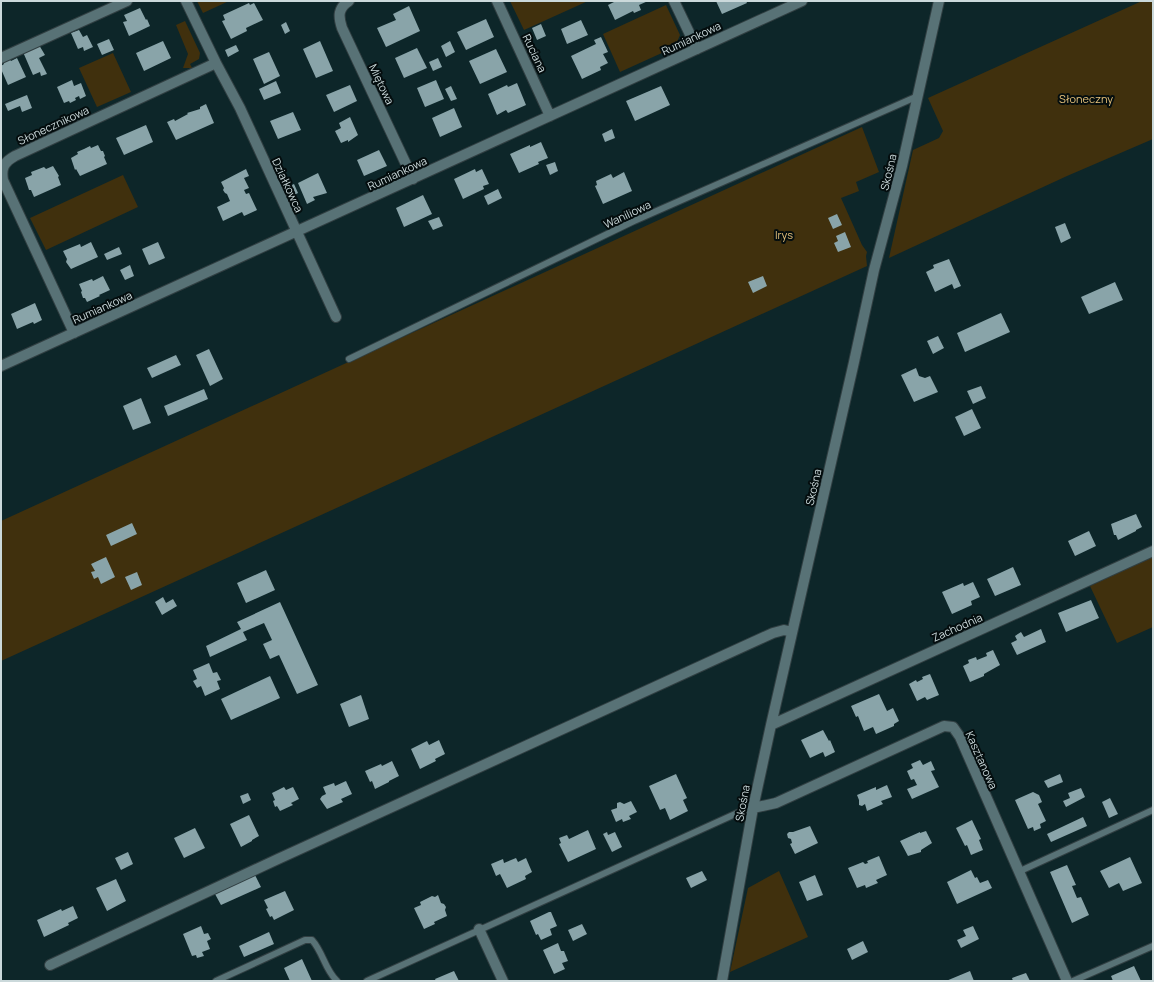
<svg xmlns="http://www.w3.org/2000/svg" width="1154" height="982" font-family="Manrope,sans-serif">
<style>
.green{fill:#40300d}
.building{fill:#89a4a9}
.lines{fill:none;stroke-linecap:round;stroke-linejoin:round}
.service-casing{stroke:#313f42;stroke-width:8}
.minor-casing{stroke:#313f42;stroke-width:12}
.service{stroke:#587276;stroke-width:6}
.minor{stroke:#587276;stroke-width:10}
.labels{text-anchor:middle;dominant-baseline:central;stroke-width:4;stroke-linejoin:round;paint-order:stroke}
.street-label{font-size:11px;fill:#cbd9db;stroke:#040d0e}
.park-label{font-size:11px;fill:#e8c37c;stroke:#040d0e}
</style>
<rect width="100%" height="100%" fill="#0d2629"/>
<!-- green -->
<path class="green" d="M197,1H229L203,13Z
M510,1H588L524,30Z
M1142,1H1153V139L1067,176L889,258L913,150L939,138L943,131L928,98Z
M666,5L680,35L675,47L620,72L603,34Z
M185,21L200,53L199,59L190,64L192,68H183L188,54L176,25Z
M113,53L131,92L97,107L79,68Z
M862,127L879,172L856,182L859,191L841,198L862,245L867,252L866,256L867,266L1,661V521Z
M123,175L138,207L46,250L30,218Z
M1153,556V627L1117,643L1090,586Z
M779,871L808,937L730,972L748,888Z"/>
<!-- building -->
<path class="building" d="M616,1H648L639,5L641,10L634,13L633,11L615,20L608,5Z
M716,1H746L747,3L722,14Z
M249,3L250,5L254,3L263,20L246,28L247,31L231,39L222,21L225,20L223,15Z
M409,6L420,31L386,47L377,28L396,20L393,14Z
M140,8L146,20L147,19L150,26L129,36L123,22L127,21L124,15Z
M486,19L494,37L466,50L457,32Z
M581,20L588,35L567,44L561,29Z
M286,22L290,31L285,34L281,25Z
M541,24L546,36L537,40L532,28Z
M79,30L83,37L87,35L93,47L84,51L83,47L78,49L71,33Z
M601,37L608,52L603,54L608,63L600,67L601,70L582,79L571,56L596,44L594,40Z
M109,39L114,50L102,55L97,44Z
M163,41L171,58L144,71L136,53Z
M320,41L333,71L316,78L303,49Z
M450,41L455,52L446,57L441,46Z
M39,45L45,55L39,58L47,74L41,76L40,72L33,75L23,52Z
M236,45L239,51L228,57L225,50Z
M417,48L427,68L404,78L395,58Z
M496,49L507,72L480,84L469,61Z
M269,52L280,76L264,84L253,59Z
M9,58L11,61L17,58L26,77L8,85L1,69V66L4,64L3,61Z
M438,58L442,67L433,71L429,62Z
M72,80L74,86L81,83L86,96L80,99L79,96L75,98L76,100L70,103L69,101L64,103L57,87Z
M436,80L444,99L425,107L417,88Z
M276,81L281,93L264,100L259,89Z
M517,83L526,105L508,113L506,110L497,115L488,94L507,85L508,87Z
M350,85L357,101L334,112L326,95Z
M451,86L457,99L451,101L445,89Z
M661,86L670,105L635,121L626,101Z
M27,95L32,108L22,112L20,106L8,111L5,104Z
M206,104L214,123L176,140L167,122L174,119L175,121L188,114L187,113L200,109V107Z
M454,108L462,127L440,137L432,118Z
M293,112L301,130L278,139L270,121Z
M350,117L358,135L348,142V140L341,143L335,131L341,128L339,123Z
M146,125L153,142L124,155L116,138Z
M612,129L615,138L605,142L602,134Z
M541,142L548,158L538,162L539,164L519,173L510,154L530,145V147Z
M98,145L101,151H103L105,156L104,157L107,164L80,176L76,169L75,170L71,158L78,154L77,152L84,149L90,146L91,148Z
M379,150L387,166L364,176L357,160Z
M555,162L558,171L550,175L546,165Z
M53,166L59,176L58,177L61,185L34,197L31,190H29L25,178L32,175L31,172L44,167L46,169Z
M246,169L249,176L244,178L249,188L244,190L246,194L249,193L257,210L244,216L242,212L223,221L217,207L230,201L227,194L225,193L223,190L224,188L221,182Z
M475,169L476,172L482,169L489,184L483,186L484,189L463,199L454,179Z
M624,172L632,191L603,204L595,186L597,185L596,181L611,174L613,178Z
M318,173L327,193L313,197L315,200L307,204L298,183Z
M294,184L298,193L294,195L290,186Z
M498,189L502,198L488,205L484,196Z
M423,195L432,214L404,227L396,208Z
M837,214L842,225L833,229L828,218Z
M439,217L443,226L433,230L428,221Z
M1065,223L1071,238L1061,243L1055,227Z
M845,232L851,247L838,252L834,243L838,241L836,236Z
M91,242L98,257L71,269L66,262L67,259L63,251L80,244L81,247Z
M158,242L165,258L149,265L142,249Z
M119,247L122,254L107,260L104,254Z
M949,259L961,286L954,289L952,284L935,292L926,272L934,268L933,265Z
M130,265L134,276L125,280L120,270Z
M103,276L110,290L99,295L100,296L87,302L85,298H83L81,292L82,291L79,284L92,279L93,281Z
M763,276L767,286L753,293L748,282Z
M1115,282L1123,300L1089,314L1081,297Z
M35,303L42,320L34,324L33,322L17,329L11,314Z
M1001,313L1010,332L965,352L957,333Z
M938,336L944,348L933,354L927,341Z
M209,349L223,379L210,386L196,355Z
M176,355L181,365L152,378L147,368Z
M916,368L919,376L925,378L930,376L938,392L914,402L901,375Z
M981,386L986,398L973,404L967,391Z
M204,389L208,399L168,416L164,406Z
M141,398L151,423L133,430L123,406Z
M972,409L981,428L964,436L955,417Z
M1136,514L1142,527L1136,530V531L1118,540L1116,535H1114L1111,524Z
M132,523L137,534L111,546L106,535Z
M1089,531L1096,546L1075,556L1068,541Z
M106,557L115,577L101,584L98,577L94,579L91,572L95,571L91,564Z
M1013,567L1021,585L995,596L987,579Z
M266,570L275,590L246,603L237,583Z
M137,572L142,585L131,590L125,577Z
M973,582L980,597L971,601L972,605L952,614L942,592L963,583L964,586Z
M163,597L166,603L173,599L177,606L162,615L155,602Z
M1091,600L1099,618L1066,632L1058,613Z
M280,602L318,685L297,694L279,655L270,659L263,644L272,640L264,623L243,632L247,640L210,657L206,646L241,629L237,622Z
M1041,629L1046,642L1017,655L1011,643L1017,640L1015,636L1021,632L1024,637Z
M993,650L1000,665L984,674V676L970,682L963,666L969,663L968,660L976,657L977,660L987,656L986,653Z
M209,663L213,673L217,672L221,680L217,681L220,689L205,696L201,686L197,688L193,681L197,679L193,670Z
M930,674L939,695L927,700L925,697L917,701L909,684L916,680L917,682L923,679L922,677Z
M270,676L280,698L231,720L221,699Z
M879,694L887,711L893,708L899,721L894,724V726L876,734L873,727L864,731L858,716L856,717L851,706Z
M361,695L369,719L349,727L340,704Z
M823,730L829,741L830,740L835,752L825,757L823,752L810,758L801,740Z
M439,740L445,754L435,759L436,761L420,769L411,749L427,741L429,745Z
M920,760L923,765L931,761L935,770L931,771L939,787L912,799L907,789L917,785L914,779L911,780L907,771L913,768L911,764Z
M392,761L399,776L389,781V782L375,789L372,781L370,782L365,771L381,764L382,766Z
M676,774L687,798L683,800L688,811L670,820L665,808L660,810L649,786Z
M1060,774L1063,782L1048,788L1044,781Z
M346,781L352,794L341,799L343,802L327,809L320,799L322,796L326,794L323,787L334,783L335,786Z
M887,785L892,797L881,801L883,804L867,811L865,804L862,806L859,805V800L857,795L876,787V790Z
M284,787L286,790L293,787L299,799L291,803L293,805L280,811L277,806L275,807L273,801L275,800L272,793Z
M1081,788L1085,797L1066,807L1063,801L1070,798L1068,793Z
M1033,792L1039,795L1042,802L1038,804L1046,821L1040,824L1041,828L1034,831L1033,827L1028,829L1015,800Z
M248,793L251,800L243,804L240,796Z
M1110,798L1118,814L1109,818L1102,802Z
M631,801L637,812L629,816L631,819L623,822L622,819L616,822L611,810L617,808V803L620,802L624,804Z
M249,815L259,836L252,840V841L241,847L230,824Z
M1083,817L1087,826L1051,842L1047,834Z
M972,820L981,839L979,840L983,850L971,855L967,845L965,846L956,828Z
M810,826L818,843L795,854L790,844L792,843L791,839L788,838L787,834L789,832H793Z
M195,828L205,848L184,858L174,838Z
M588,830L596,849L568,862L559,844L561,843L559,838L567,835L569,839Z
M926,831L932,843L921,850V852L908,856L900,841L920,832V833Z
M607,832L608,835L615,832L622,847L612,852L603,834Z
M128,852L133,864L121,870L115,858Z
M879,856L887,875L876,880L878,883L866,888L865,885L857,888L848,868L863,862L865,864L868,863L867,861Z
M1130,857L1142,883L1123,891L1119,883L1109,888L1100,871Z
M516,858L518,862L526,858L532,872L525,876L526,879L507,888L500,874L496,876L491,864L503,859L504,863Z
M1067,865L1076,885L1072,886L1077,898L1081,897L1089,915L1072,923L1050,872Z
M971,870L975,878L977,877L980,883L988,880L992,888L957,904L947,882Z
M702,871L707,880L691,888L686,878Z
M255,875L261,887L221,905L215,894Z
M815,875L823,895L807,901L799,882Z
M116,879L126,901L107,911L96,888Z
M285,891L294,910L274,920L272,916L270,917L266,909L268,908L264,900Z
M438,895L441,903L444,904L446,907L445,910L447,916L434,922L435,924L424,929L414,908L421,905L420,902L432,896L435,897Z
M73,906L78,918L68,923L69,925L44,937L37,920L61,909L62,911Z
M549,912H551L557,926L550,929L552,935L541,940L538,934L536,935L530,921Z
M582,924L587,934L573,941L568,930Z
M201,926L204,934L208,933L211,939L207,941L210,949L202,952L204,956L197,958L196,955L192,956L183,934Z
M973,926L979,939L961,948L957,940L966,936L963,930Z
M269,932L274,944L244,957L239,946Z
M863,941L868,952L852,960L847,949Z
M558,943L561,951H564L568,961L562,963L565,969L554,974L543,950Z
M302,959L312,981H290L284,968Z
M1134,966L1141,981H1113L1111,976Z
M454,971L459,981H436L435,979Z
M970,971L974,981H946Z
M1026,973L1030,981H1013L1012,978Z"/>
<g class="lines">
<!-- service casing -->
<g class="service-casing">
<path id="service" d="M349,359L634,221L918,96
M1018,872L1153,810
M216,981L305,940H312C323,952 325,970 337,981
M367,981L744,810L753,808
M1073,981L1153,946"/>
</g>
<!-- minor casing -->
<g class="minor-casing">
<path id="minor" d="M186,1L216,63L240,108L336,317
M349,1C338,8 338,16 342,28L413,179
M497,1L550,116
M674,1L697,49
M1,58L127,1
M74,333L3,180C1,168 4,162 15,156L216,63
M1,366L802,1
M771,725L1153,551
M753,808L776,803L944,726L953,727L960,737L1067,981
M479,929L503,981
M50,965L278,859L773,633L784,630L792,632
M722,981L753,808L771,725L854,362L874,270L902,166L939,1"/>
</g>
<!-- service -->
<use href="#service" class="service"/>
<!-- minor -->
<use href="#minor" class="minor"/>
</g>
<g class="labels">
<!-- street labels -->
<g class="street-label">
<text transform="translate(691 38) rotate(-25)">Rumiankowa</text>
<text transform="translate(535 53) rotate(65)">Ruciana</text>
<text transform="translate(382 84) rotate(65)">Miętowa</text>
<text transform="translate(53 125) rotate(-25)">Słonecznikowa</text>
<text transform="translate(888 172) rotate(-76)">Skośna</text>
<text transform="translate(397 173) rotate(-25)">Rumiankowa</text>
<text transform="translate(288 185) rotate(65)">Działkowca</text>
<text transform="translate(627 214) rotate(-25)">Waniliowa</text>
<text transform="translate(102 307) rotate(-24)">Rumiankowa</text>
<text transform="translate(813 487) rotate(-77)">Skośna</text>
<text transform="translate(957 627) rotate(-24)">Zachodnia</text>
<text transform="translate(982 760) rotate(66)">Kasztanowa</text>
<text transform="translate(742 803) rotate(-79)">Skośna</text>
</g>
<!-- park labels -->
<g class="park-label">
<text x="1086" y="98">Słoneczny</text>
<text x="784" y="234">Irys</text>
</g>
</g>
<!-- border -->
<rect width="1154" height="982" fill="none" stroke="#cbd9db" stroke-width="4"/>
</svg>
